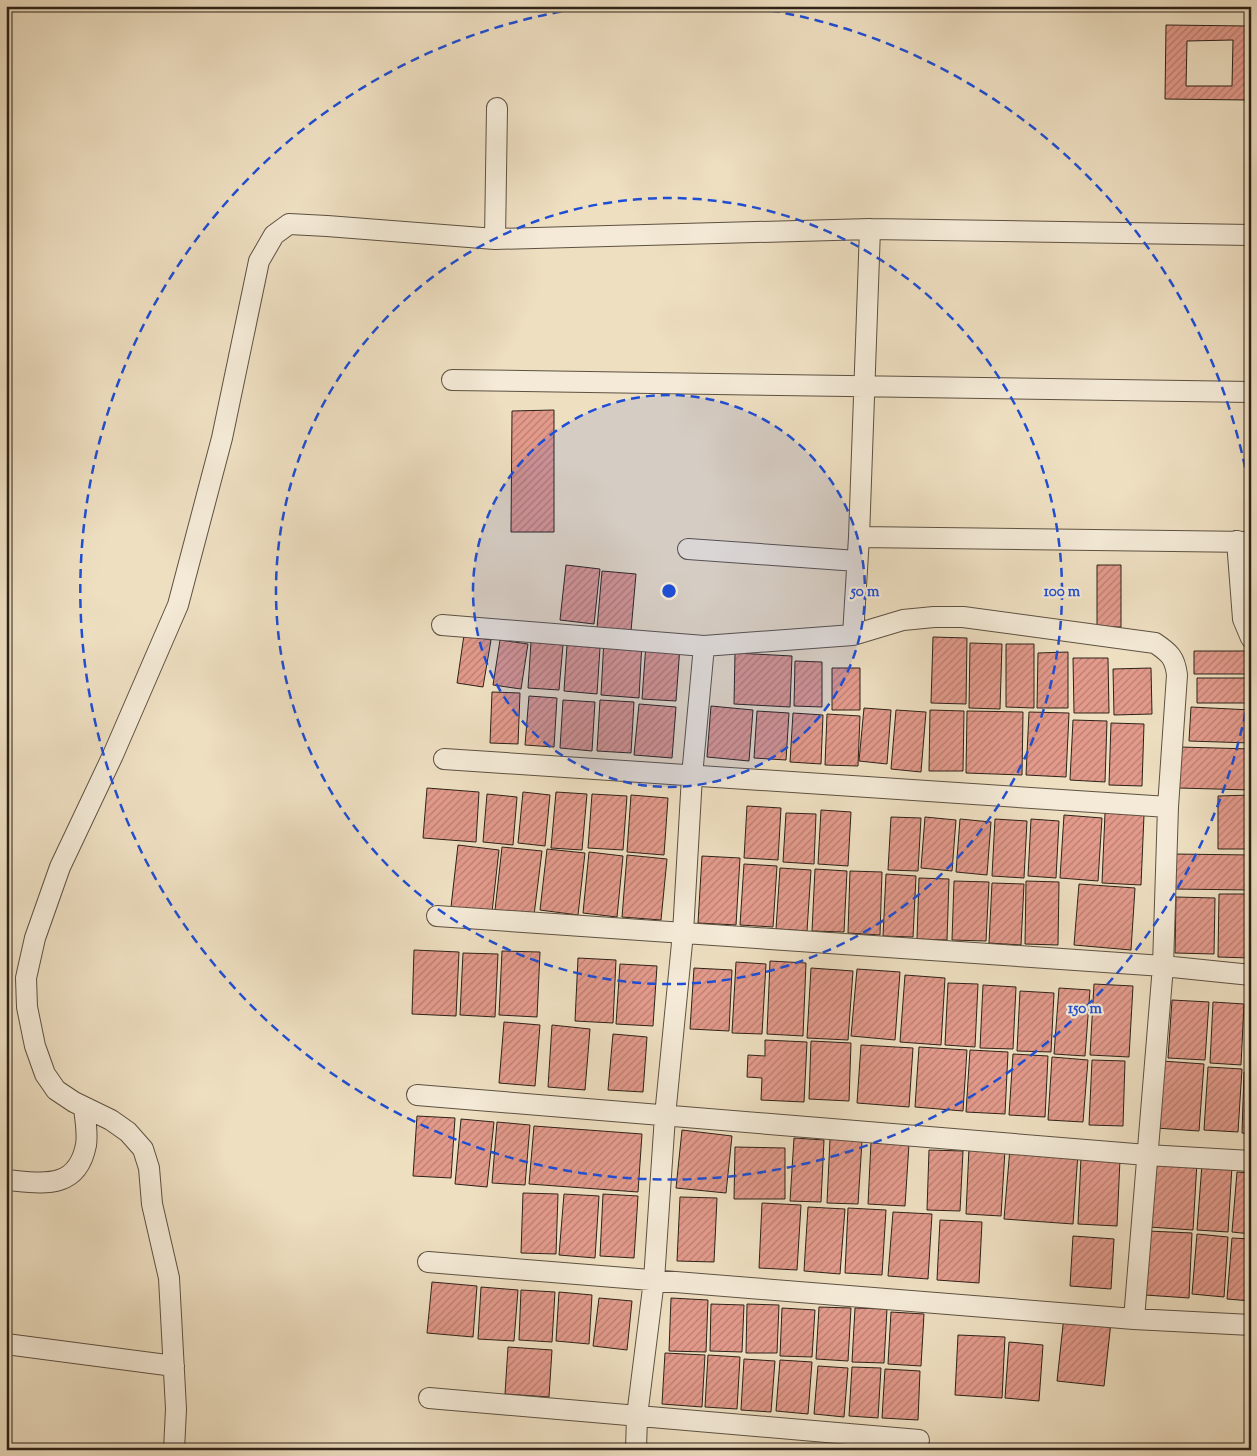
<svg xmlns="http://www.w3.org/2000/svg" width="1257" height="1456" font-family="'Sorts Mill Goudy',serif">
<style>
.building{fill:url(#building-hatch);stroke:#2d2218;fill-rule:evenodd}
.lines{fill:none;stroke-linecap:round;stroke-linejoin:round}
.street-casing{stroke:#5d5142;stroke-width:22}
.street{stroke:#f4ead7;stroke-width:20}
.ring{fill:none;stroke:#1d4ed8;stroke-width:2.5;stroke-dasharray:9 6}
.centre{fill:#1d4ed8;stroke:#f4ead7;stroke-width:2.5}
.ring-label{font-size:15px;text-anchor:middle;font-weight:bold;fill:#1d4ed8;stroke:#f4ead7;stroke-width:4.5;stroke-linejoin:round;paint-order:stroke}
</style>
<defs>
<pattern id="building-hatch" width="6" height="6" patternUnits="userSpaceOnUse" patternTransform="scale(1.25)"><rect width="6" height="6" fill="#e39a8b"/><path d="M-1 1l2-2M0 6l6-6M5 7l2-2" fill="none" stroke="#b87d71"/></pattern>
</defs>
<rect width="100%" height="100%" fill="#eedfc1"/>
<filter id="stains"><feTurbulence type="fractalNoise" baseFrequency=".004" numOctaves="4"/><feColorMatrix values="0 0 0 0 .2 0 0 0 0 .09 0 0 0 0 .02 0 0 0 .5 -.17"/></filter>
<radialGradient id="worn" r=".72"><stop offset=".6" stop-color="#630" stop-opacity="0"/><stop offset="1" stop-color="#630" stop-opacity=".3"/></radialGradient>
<!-- building -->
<path class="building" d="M1166,25L1248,26V100L1165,99ZM1233,40L1232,86H1186L1187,41Z
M554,410V532H511L512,411Z
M566,565L600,569L594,624L560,620Z
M1097,565H1121V627H1097Z
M602,571L636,574L631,631L597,628Z
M464,635L491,640L483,687L457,683Z
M933,637L967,638L966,704L931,703Z
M604,639L642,642L639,698L601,695Z
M500,640L528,644L521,689L493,685Z
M531,642L563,645L559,690L528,688Z
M970,643L1002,644L1000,709L969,708Z
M646,644L680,646L676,701L642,699Z
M1006,644H1034V708L1006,707Z
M567,645L600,648L597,694L564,691Z
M1194,651H1251V674H1194Z
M1068,652V708H1037L1038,653Z
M735,653L792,656L790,707L734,704Z
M1073,658H1108L1109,713H1074Z
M795,661L822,662V707L794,706Z
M832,668H860V710H832Z
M1151,668L1152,714L1114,715L1113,669Z
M1197,678H1251V703H1197Z
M492,692L520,693L518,744L490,743Z
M529,696L557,698L554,747L525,745Z
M563,700L595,702L592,751L560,748Z
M600,700L634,702L631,753L597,751Z
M639,704L676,707L672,758L634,755Z
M711,706L753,710L749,761L707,757Z
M1191,707L1251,710V743L1189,741Z
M864,708L891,710L887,764L859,761Z
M896,710L926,712L921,772L891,769Z
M930,710L964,711L963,771H929Z
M757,711L789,713L786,760L754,758Z
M967,711L1023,712L1022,775L966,773Z
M1029,712L1069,713L1066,777L1026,775Z
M793,713L823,715L821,764L790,762Z
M827,714L860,716L858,766L825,765Z
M1073,720L1107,721L1105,782L1070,780Z
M1111,723L1144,724L1142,786L1109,785Z
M1180,747L1251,749V790L1179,788Z
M427,788L479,792L476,842L423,838Z
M523,792L550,795L545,846L518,843Z
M556,792L587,794L582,850L551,848Z
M487,794L517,797L513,845L483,842Z
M592,794L627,796L623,850L588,848Z
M631,795L668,798L664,855L627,852Z
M1251,795V849H1218V796Z
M747,806L781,808L778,860L744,858Z
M821,810L851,812L848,866L818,864Z
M786,813L816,814L814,864L783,862Z
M1105,813L1144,815L1141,885L1102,883Z
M1064,815L1102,818L1098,881L1060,878Z
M891,817L921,818L918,871L888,870Z
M925,817L956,820L952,871L921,868Z
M960,819L991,822L987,875L956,872Z
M995,819L1027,821L1024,878L992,876Z
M1031,819L1059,821L1056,878L1028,876Z
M458,845L499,850L492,912L451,907Z
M502,847L542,851L534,915L495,910Z
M547,849L585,853L578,915L540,910Z
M589,852L623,856L617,917L583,913Z
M1173,854L1251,855V890L1173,889Z
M627,855L667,859L661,920L622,917Z
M702,856L740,858L736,925L698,923Z
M744,864L777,866L773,927L740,925Z
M780,868L811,870L807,931L776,929Z
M815,869L847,871L844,932L812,931Z
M850,871L882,872L880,935L848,933Z
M886,874L916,876L913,937L883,936Z
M919,878L949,879L947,940L917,939Z
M954,881L989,882L986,941L952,940Z
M1026,881L1059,882L1058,945L1025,944Z
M992,883L1024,884L1021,945L989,943Z
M1079,884L1135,888L1131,950L1074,945Z
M1219,894H1250V958L1218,957Z
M1176,897L1215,898L1214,954L1175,953Z
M414,950L459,952L456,1016L412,1014Z
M502,951L540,952L537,1017L499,1015Z
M463,953L498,954L495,1017L460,1015Z
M578,958L616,960L613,1023L575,1021Z
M770,961L806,963L803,1036L767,1034Z
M736,962L766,964L762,1034L732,1033Z
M620,964L657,966L653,1026L616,1024Z
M694,968L732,970L729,1031L690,1029Z
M811,968L853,971L848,1040L807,1038Z
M857,969L900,972L895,1040L851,1036Z
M905,975L945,978L941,1045L900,1042Z
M948,983L978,984L975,1047L945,1045Z
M1094,984L1133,986L1129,1057L1090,1055Z
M983,985L1016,987L1013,1049L980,1048Z
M1059,988L1090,990L1085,1056L1054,1054Z
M1020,991L1054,993L1051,1052L1017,1051Z
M1172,1000L1209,1002L1205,1060L1168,1058Z
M1213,1002L1244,1004L1241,1065L1210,1063Z
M504,1022L540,1025L535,1086L499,1083Z
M552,1025L590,1029L585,1090L548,1087Z
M613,1034L647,1037L643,1092L608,1090Z
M765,1040L807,1042L804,1102L761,1100L762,1078L747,1077L748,1055L765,1056Z
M811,1041L851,1043L849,1101L809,1099Z
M861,1045L913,1048L909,1107L857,1103Z
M919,1047L967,1050L963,1111L915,1107Z
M970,1050L1008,1052L1005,1114L966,1112Z
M1013,1054L1048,1056L1045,1117L1009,1115Z
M1052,1057L1088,1060L1083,1122L1048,1120Z
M1092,1060L1125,1061L1123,1126L1089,1125Z
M1162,1061L1204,1064L1199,1131L1156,1128Z
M1208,1067L1242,1069L1238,1132L1204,1130Z
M1244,1072L1251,1073V1134L1242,1133Z
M417,1116L455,1118L451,1178L413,1176Z
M461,1119L494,1122L487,1187L455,1184Z
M497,1122L530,1125L525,1185L492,1183Z
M534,1126L642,1134L638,1192L529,1184Z
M682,1130L732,1136L726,1193L676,1188Z
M794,1138L824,1140L821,1202L790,1201Z
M830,1139L862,1141L858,1204L827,1203Z
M871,1142L909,1144L905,1206L868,1204Z
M735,1147L785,1148V1199H734Z
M969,1148L1005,1150L1001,1216L966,1214Z
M1010,1148L1078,1153L1073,1224L1004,1219Z
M929,1150L963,1151L960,1211L927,1210Z
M1081,1157L1120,1159L1117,1226L1078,1224Z
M1154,1160L1197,1162L1193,1230L1149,1227Z
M1202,1164L1232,1166L1228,1232L1197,1230Z
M1237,1172L1251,1173V1234L1232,1232Z
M523,1193L558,1194L556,1254L521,1253Z
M564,1194L599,1196L595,1258L559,1255Z
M603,1194L638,1196L634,1258L600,1256Z
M680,1197L717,1198L714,1262L677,1261Z
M762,1203L801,1205L797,1270L759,1268Z
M808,1207L845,1209L840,1274L804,1271Z
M848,1208L886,1210L882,1275L845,1273Z
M893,1212L932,1214L928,1279L888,1276Z
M940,1220L982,1222L979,1283L937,1280Z
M1148,1231L1192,1233L1189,1298L1145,1295Z
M1197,1234L1228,1237L1224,1297L1192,1294Z
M1073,1236L1114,1239L1111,1289L1070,1286Z
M1232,1238L1251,1239V1301L1227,1299Z
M432,1282L477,1286L473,1337L427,1333Z
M481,1287L518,1290L514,1341L478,1339Z
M521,1290L555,1292L552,1342L519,1340Z
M559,1292L592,1295L589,1344L556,1341Z
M599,1298L632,1301L627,1350L593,1346Z
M671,1298L708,1300L706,1352L669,1351Z
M711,1304L744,1305L742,1352L710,1351Z
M747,1304L779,1305L777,1353H746Z
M819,1307L851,1308L848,1361L816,1359Z
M782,1308L815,1310L812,1357L780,1356Z
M855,1308L887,1309L884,1363L852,1362Z
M891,1312L924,1314L921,1366L888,1364Z
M1064,1316L1111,1322L1104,1386L1057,1381Z
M958,1335L1005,1337L1002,1398L955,1395Z
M1009,1342L1043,1345L1039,1401L1005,1398Z
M508,1347L552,1350L549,1397L505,1394Z
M665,1353L705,1355L702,1407L662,1404Z
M708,1355L740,1357L737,1409L705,1407Z
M744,1359L775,1361L771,1412L741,1410Z
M780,1360L812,1362L808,1414L776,1411Z
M818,1366L848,1368L844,1417L814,1414Z
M852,1367L881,1368L878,1418L849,1416Z
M885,1369L920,1371L918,1420L882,1418Z
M665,1446L699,1449L698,1450H665Z"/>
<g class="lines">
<!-- street casing -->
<g class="street-casing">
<path id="street" d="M495,239L497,108
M452,380L1251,392
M859,537L1251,542
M1237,541L1243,619L1251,638
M688,549L857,561
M442,625L704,646L853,635L903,620L934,617H963L1155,643C1170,653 1175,658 1177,675L1168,807L1163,966L1134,1319
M853,635L859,537L870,229
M444,759L1168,807
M437,916L1163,966L1251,975
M417,1095L1147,1155L1251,1161
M6,1180C42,1183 77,1191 86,1145C88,1133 85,1119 84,1107
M428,1262L1134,1319L1251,1325
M6,1344L174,1366
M429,1398L919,1440
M174,1450L176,1409L169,1278L152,1204L149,1168L143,1149L128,1132L111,1120L74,1102L56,1090L45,1074L35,1046L27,1007L26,978L35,938L60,867L113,755L178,605L222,438L259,261L274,235L289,224L327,226L495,239L870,229L1251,235
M636,1450L637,1416L654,1280L665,1116L683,933L692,776L704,646"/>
</g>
<!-- street -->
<use href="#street" class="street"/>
</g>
<!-- distance rings -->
<circle cx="669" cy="591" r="196" fill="#1d4ed8" fill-opacity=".12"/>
<g class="ring">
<circle cx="669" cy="591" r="196"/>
<circle cx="669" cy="591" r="393"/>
<path d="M1251 683A589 589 0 1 1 597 6M741 6A589 589 0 0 1 1251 499"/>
</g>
<circle cx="669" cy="591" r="8" class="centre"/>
<g class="ring-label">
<text x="865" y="596">50 m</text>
<text x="1062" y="596">100 m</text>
<text x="1085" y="1013">150 m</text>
</g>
<!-- margin -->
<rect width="1257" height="1456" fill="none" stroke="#eedfc1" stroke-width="25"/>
<rect x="8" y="8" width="1242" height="1441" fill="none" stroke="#2d2218" stroke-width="2.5"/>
<rect x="12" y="12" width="1232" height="1431" fill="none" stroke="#2d2218"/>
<rect width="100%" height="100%" filter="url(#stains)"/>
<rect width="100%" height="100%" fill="url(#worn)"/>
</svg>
